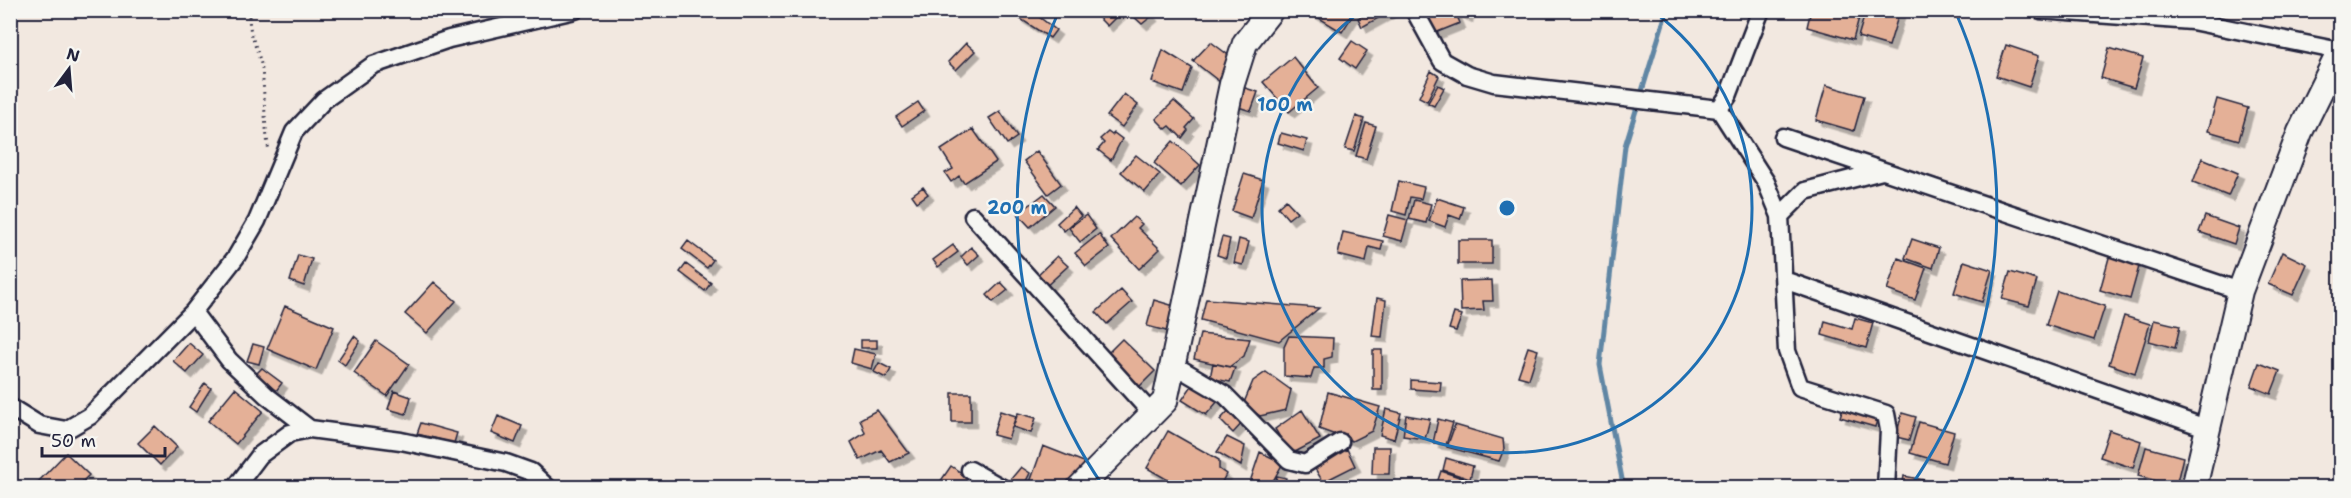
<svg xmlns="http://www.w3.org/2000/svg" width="2351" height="498" font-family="'Shantell Sans',sans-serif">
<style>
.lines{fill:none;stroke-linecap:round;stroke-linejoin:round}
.stream{stroke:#6086a4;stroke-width:5}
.building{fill:#e4b097;stroke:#22223b;stroke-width:1.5;filter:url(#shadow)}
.street-casing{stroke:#22223b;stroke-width:21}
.secondary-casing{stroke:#22223b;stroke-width:28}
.path{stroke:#22223b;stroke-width:3;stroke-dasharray:1.5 4.5;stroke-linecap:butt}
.street{stroke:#f6f6f2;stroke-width:16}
.secondary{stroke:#f6f6f2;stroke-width:24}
.ring{fill:none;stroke:#1f6fb2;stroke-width:3}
.centre{fill:#1f6fb2;stroke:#f6f6f2;stroke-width:3}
.ring-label{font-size:18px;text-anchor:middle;font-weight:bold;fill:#1f6fb2;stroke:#f6f6f2;stroke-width:4.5;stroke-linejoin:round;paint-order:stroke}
</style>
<defs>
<filter id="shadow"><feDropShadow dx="5.5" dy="5.5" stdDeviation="0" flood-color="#0004"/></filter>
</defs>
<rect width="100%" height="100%" fill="#f2e8e0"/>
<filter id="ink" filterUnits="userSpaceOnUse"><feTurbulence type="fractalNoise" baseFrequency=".0167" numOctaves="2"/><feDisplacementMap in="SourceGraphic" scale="12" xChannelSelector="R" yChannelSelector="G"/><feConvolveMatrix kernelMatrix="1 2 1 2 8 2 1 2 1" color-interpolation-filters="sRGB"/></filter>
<g filter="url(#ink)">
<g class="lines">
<!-- stream -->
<path class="stream" d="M1619,488L1622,479L1600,365L1625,146L1667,10"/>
</g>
<!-- building -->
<path class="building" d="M1025,10H1030L1056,30L1050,38L1019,18Z
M1106,10H1123L1107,26L1099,18Z
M1131,10H1147L1152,16L1142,24L1129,12Z
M1306,10H1356L1342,32Z
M1372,10H1391V11L1362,27L1358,18Z
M1423,10H1469L1467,17L1455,11L1460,23L1435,33Z
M1811,10H1861L1853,40L1807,27Z
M1866,10H1900L1889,46L1858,37Z
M1352,41L1367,51L1355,69L1340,58Z
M1211,42L1231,57L1225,86L1193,61Z
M966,43L975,51L956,70L948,62Z
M2006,45L2039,56L2029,87L1996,76Z
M2109,48L2143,58L2134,88L2101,78Z
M1163,50L1192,68L1183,93L1152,82Z
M1293,57L1318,88L1289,112L1263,82Z
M1431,71L1439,76L1427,101L1419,97Z
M1438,85L1444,88L1434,106L1428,103Z
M1826,85L1864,96L1854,131L1816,120Z
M1242,87L1258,92L1251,111L1235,106Z
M1124,94L1138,105L1122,127L1107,116Z
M2217,99L2248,108L2239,140L2208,131Z
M1174,101L1194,119L1186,128L1188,130L1182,138L1170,126L1166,129L1156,119Z
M918,102L924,111L902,126L896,117Z
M1000,111L1017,137L1007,144L989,118Z
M1356,116L1364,119L1354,151L1345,149Z
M1366,123L1376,126L1366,159L1356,156Z
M973,129L996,162L964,183L959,176L951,182L945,173L953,169L941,150Z
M1108,132L1112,135L1114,133L1122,139L1111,160L1098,150L1104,143L1100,139Z
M1281,133L1307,140L1304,151L1278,143Z
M1173,141L1200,165L1181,186L1154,163Z
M1037,151L1061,184L1048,194L1024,161Z
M1136,155L1160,174L1145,192L1121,172Z
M2202,158L2238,173L2228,196L2193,182Z
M1244,174L1263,180L1251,218L1232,211Z
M1399,181L1424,187L1421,199L1410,197L1406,215L1392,211Z
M923,187L928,194L917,202L912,195Z
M1044,194L1055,206L1030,227L1018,214Z
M1437,198L1464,207L1460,219L1449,215L1445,227L1429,221Z
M1286,200L1297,212L1288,219L1278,207Z
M1414,200L1431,204L1426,223L1409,219Z
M1074,207L1081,216L1064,231L1057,223Z
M1086,215L1096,229L1080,242L1069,228Z
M1389,215L1408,220L1402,241L1383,236Z
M2205,216L2239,228L2234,244L2199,232Z
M1134,217L1142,224L1138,228L1160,249L1139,269L1111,239Z
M1343,232L1383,241L1381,250L1369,247L1366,262L1338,255Z
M1099,234L1109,248L1086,266L1075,253Z
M1222,237L1230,239L1226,258L1217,255Z
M1239,239L1249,242L1243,265L1234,263Z
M1912,239L1939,248L1933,268L1905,258Z
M1458,240H1492V264H1458Z
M688,241L713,260L707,268L682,249Z
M953,245L958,252L938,267L933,260Z
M971,247L979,255L968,265L961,257Z
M2282,252L2307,264L2293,295L2268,284Z
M2110,254L2140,263L2130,299L2100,290Z
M298,255L312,259L304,286L290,281Z
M1057,256L1068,266L1043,289L1033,279Z
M1898,258L1926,268L1915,300L1887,290Z
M1964,261L1992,270L1982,302L1954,293Z
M686,264L711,283L705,291L680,272Z
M2010,272L2037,280L2029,306L2002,299Z
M1492,280L1493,301H1483L1484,310L1461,311L1460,281Z
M434,282L456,301L427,333L405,314Z
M1001,282L1008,290L993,302L987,295Z
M1121,290L1132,302L1107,324L1096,312Z
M2057,291L2105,306L2094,340L2046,325Z
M1377,298L1386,300L1382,337L1372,336Z
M1206,299L1319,308L1279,341L1201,320Z
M1154,300L1181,308L1174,333L1147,326Z
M285,306L334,327L316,370L267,349Z
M1454,313L1462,315L1456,331L1449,329Z
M2124,316L2150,324L2135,373L2109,364Z
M1855,318L1873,323L1866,348L1822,335L1825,321L1852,329Z
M2154,320L2180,326L2175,348L2149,341Z
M1200,334L1250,339L1244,356L1229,367L1194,359Z
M354,336L360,341L345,365L338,360Z
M1289,336L1333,338L1332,357L1324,359V368H1314L1311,378L1284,376V347Z
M1122,339L1155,371L1137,389L1104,357Z
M861,340H877V348H861Z
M376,341L409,364L387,396L354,373Z
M189,343L203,355L187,373L173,361Z
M253,344L264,347L259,364L247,361Z
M1528,347L1538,350L1529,379L1518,376Z
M854,349L876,354L872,369L851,363Z
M1373,350H1382V390H1373Z
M879,363L891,369L886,378L874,372Z
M1213,363L1235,368L1230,382L1210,378Z
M2259,363L2280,371L2271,394L2251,386Z
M262,368L282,383L276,391L256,374Z
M1266,372L1291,390L1286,410L1260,416L1243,405L1253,381Z
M1411,380L1441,382L1440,391L1411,389Z
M205,383L211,388L196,412L189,407Z
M1193,384L1218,401L1206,415L1182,400Z
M235,388L263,411L236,444L208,421Z
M394,391L411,397L406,414L388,409Z
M1328,392L1380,407L1372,431L1352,441L1319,429Z
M952,393H971V422H952Z
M1843,407L1878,416L1875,427L1840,417Z
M1231,408L1245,420L1233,433L1220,420Z
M1386,409L1401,413L1394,439L1380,435Z
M877,410L909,453L890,462L881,450L860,460L851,442L865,433L860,419Z
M1302,410L1320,439L1295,452L1284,444L1275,429Z
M1000,411L1016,416L1008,439L993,435Z
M1018,413L1036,418L1031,433L1013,427Z
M1902,413L1916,417L1909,440L1896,437Z
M1406,415L1430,419L1425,439L1403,436Z
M498,416L522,426L515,443L491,433Z
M1438,419L1453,423L1446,445L1433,443Z
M1919,422L1954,432L1945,463L1910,453Z
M421,423L457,433L454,443L417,434Z
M1455,425L1503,439L1504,449L1499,461L1447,447Z
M155,426L177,447L160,465L138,443Z
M2109,430L2141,441L2133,468L2100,457Z
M1168,431L1219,460V469L1226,474L1219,488H1182L1147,468Z
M1227,437L1245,446L1241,466L1217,452Z
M1043,446L1084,462L1082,478L1070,488H1028Z
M1373,447H1390L1389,474H1372Z
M2146,447L2183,457L2176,486L2138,476Z
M1347,449L1355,466L1323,482L1314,467Z
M1260,452L1283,463L1269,488L1249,485Z
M66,453L89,475L76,488H40L36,484Z
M1446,458L1473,466L1470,479L1443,470Z
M951,466L984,488H948L940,482Z
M1021,467L1030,473L1023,487L1005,486Z
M1441,471L1468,480L1466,488L1436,486Z
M1277,476L1286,478L1284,488H1274Z
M1904,476L1934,482L1933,488H1902Z"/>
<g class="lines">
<!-- street casing -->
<g class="street-casing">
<path id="street" d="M1414,10L1442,61L1467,75L1494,83L1719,109
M2040,10L2192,21L2340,51
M1719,109L1766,182L1780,216L1787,351L1800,387L1886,414L1889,430L1886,488
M1719,109L1728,96L1761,10
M1783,137L2240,291
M973,216L1152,414
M1780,216L1805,191L1882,171
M1784,280L2206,428
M193,312L229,360L267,396L310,429
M1174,365L1225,395L1289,460L1305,464L1340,442
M10,407L39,425L66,430L90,416L193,312L236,257L257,221L294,132L324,100L373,65L449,39L575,10
M970,470L1002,488
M235,488L260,455L290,433L310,429L401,441L506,463L531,472L548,488"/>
</g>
<!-- secondary casing -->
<g class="secondary-casing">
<path id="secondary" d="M1079,488L1165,401L1232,84L1245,43L1271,10
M2194,488L2240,291L2300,132L2340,51"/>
</g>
<!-- path -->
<path class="path" d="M249,10C248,38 259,48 262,70C265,97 264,124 269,151"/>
<!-- street -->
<use href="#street" class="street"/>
<!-- secondary -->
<use href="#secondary" class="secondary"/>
</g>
</g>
<!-- distance rings -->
<g class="ring">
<path d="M1653 11A245 245 0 1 1 1361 11"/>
<path d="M1103 486A490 490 0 0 1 1058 13M1956 13A490 490 0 0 1 1911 486"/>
</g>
<circle cx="1507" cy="208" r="9" class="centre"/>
<g class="ring-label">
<text x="1285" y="111">100 m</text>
<text x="1017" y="214">200 m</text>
</g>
<!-- margin -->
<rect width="2351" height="498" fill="none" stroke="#f6f6f2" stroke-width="36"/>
<rect x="18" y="18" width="2315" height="462" fill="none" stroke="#22223b" stroke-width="2" filter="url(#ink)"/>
<!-- north arrow -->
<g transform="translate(69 69) rotate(16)" stroke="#f6f6f2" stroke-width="4.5" paint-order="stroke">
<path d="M0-4.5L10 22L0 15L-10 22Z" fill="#22223b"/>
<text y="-9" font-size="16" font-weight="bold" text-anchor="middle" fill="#22223b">N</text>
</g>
<!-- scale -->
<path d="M42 447v9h123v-9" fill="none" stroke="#22223b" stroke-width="3"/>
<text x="51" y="447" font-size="18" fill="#22223b" stroke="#f6f6f2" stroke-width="4.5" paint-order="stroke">50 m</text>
</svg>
